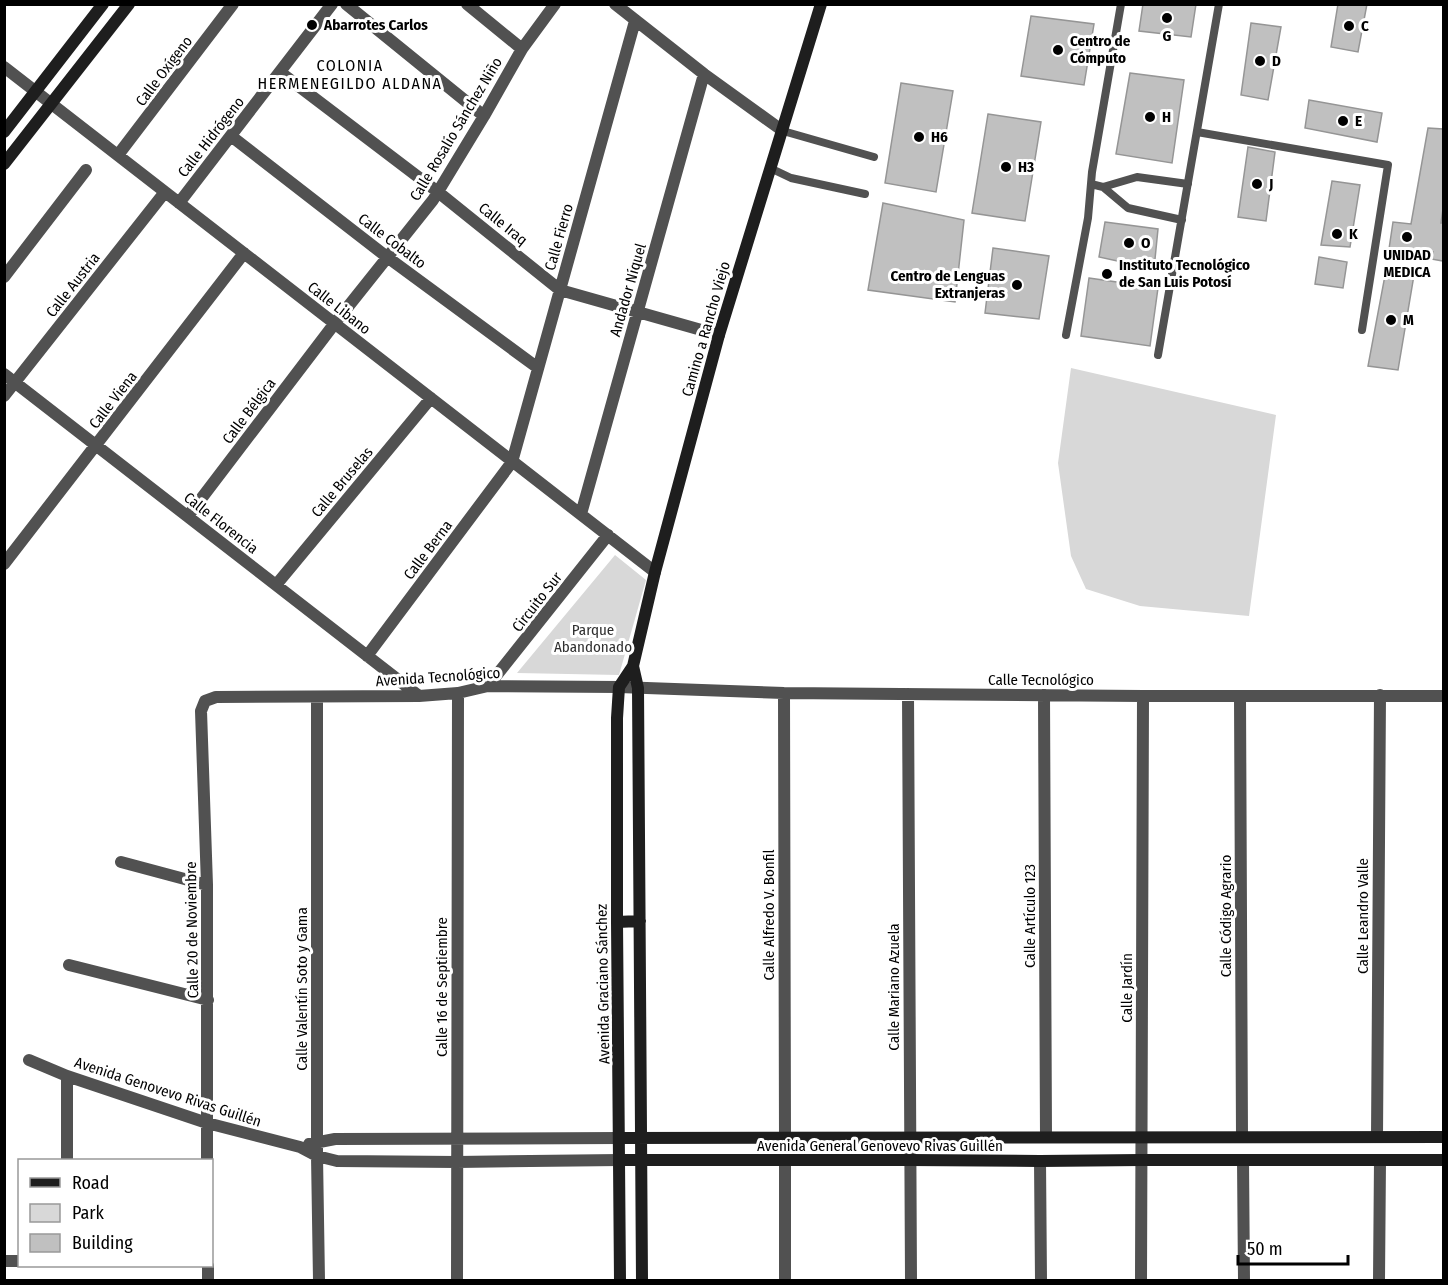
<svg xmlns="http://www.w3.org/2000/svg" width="1448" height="1285" font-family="'Fira Sans Condensed',sans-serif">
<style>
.green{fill:#d8d8d8}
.building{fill:#c0c0c0;stroke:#959595;stroke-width:1.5}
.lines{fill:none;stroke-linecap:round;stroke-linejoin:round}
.lane{stroke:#515151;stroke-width:8}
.street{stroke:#515151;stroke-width:12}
.secondary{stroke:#1e1e1e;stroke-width:12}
.poi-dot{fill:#000;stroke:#fff;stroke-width:2}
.labels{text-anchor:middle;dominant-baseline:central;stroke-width:6;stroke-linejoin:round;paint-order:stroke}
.poi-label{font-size:15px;font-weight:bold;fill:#000;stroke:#fff;text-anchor:start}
.street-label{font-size:15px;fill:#000;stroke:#fff}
.park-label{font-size:15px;fill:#2f2f2f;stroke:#fff}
.neighbourhood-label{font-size:16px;letter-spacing:1.5px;fill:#000;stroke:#fff}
</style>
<rect width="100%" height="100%" fill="#fff"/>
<!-- green -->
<path class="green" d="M1071,368L1276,415L1249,616L1140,606L1086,589L1071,556L1058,463Z
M615,555L646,580L619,675L517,673Z"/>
<!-- building -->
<path class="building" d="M1143,4H1196L1191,37L1139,31Z
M1338,4H1367L1358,52L1331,47Z
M1031,16L1094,24L1084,85L1021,76Z
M1251,23L1281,27L1268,100L1241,95Z
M1130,73L1184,80L1172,163L1116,154Z
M901,83L953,91L936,192L885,183Z
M1309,100L1382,113L1377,142L1305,128Z
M988,114L1041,122L1025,221L972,213Z
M1428,128L1443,129V209L1441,223H1443V261L1431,259L1433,252L1389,249L1393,222L1411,224Z
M1248,147L1275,152L1266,221L1238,217Z
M1332,181L1360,185L1350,247L1321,245Z
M883,203L964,220L955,302L868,290Z
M1105,222L1158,229L1154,269L1099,257Z
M993,248L1049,256L1039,319L985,313Z
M1319,257L1347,262L1343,288L1315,284Z
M1386,270L1414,275L1398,370L1368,366Z
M1089,278L1158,288L1150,346L1081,336Z"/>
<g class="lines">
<!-- lane -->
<path class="lane" d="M783,131L874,157
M1197,132L1388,165L1362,330
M770,168L791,178L865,194
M1091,184L1103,187L1137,177L1188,184
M1103,187L1128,208L1182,220
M1066,335L1088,218L1092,172L1121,4
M1158,355L1219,4"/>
<!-- street -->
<path class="street" d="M346,4L484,116
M467,4L522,49
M615,4L704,74L783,131
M4,67L655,572
M280,72L438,192L560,290L719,335
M231,136L387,257L538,368
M118,155L233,4
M179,203L332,4
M4,277L86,170
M4,374L419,696
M4,396L165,192
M581,514L704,74
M188,516L335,323L433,200L484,116L522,49L555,4
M4,564L244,253
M276,585L431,398
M367,656L512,462L635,21
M488,686L608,535
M784,693L785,1138
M908,694L911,1280
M1044,695L1046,1137
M1240,696L1242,1137
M317,697V1156L319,1280
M121,862L207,885
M69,965L208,1000
M29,1060L67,1076L207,1123L300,1147L317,1156L337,1161L457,1162L620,1160
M67,1076V1160
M1377,1137L1380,695
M309,1144L335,1139L620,1138
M207,1160V885L201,711L205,701L216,697L419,696L458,693L488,686L619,687L784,693L1143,696H1444
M1243,1160L1244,1280
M1040,1161L1041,1280
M4,1261H20
M208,1266V1280
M457,1280L458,693
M785,1280V1160
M1141,1280L1143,696
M1379,1280L1380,1160"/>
<!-- secondary -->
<path class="secondary" d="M4,132L103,4
M4,164L129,4
M633,666L638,688L642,1280
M617,922L640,921
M620,1138L1444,1137
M620,1160H910L1040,1161L1141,1160H1444
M620,1280L617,922V718L619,687L633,666L655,572L719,335L821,4"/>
</g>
<!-- markers -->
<g class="poi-dot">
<circle cx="1167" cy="18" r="6"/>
<circle cx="312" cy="25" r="6"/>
<circle cx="1349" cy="26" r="6"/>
<circle cx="1058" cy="50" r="6"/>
<circle cx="1260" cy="61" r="6"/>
<circle cx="1150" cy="117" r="6"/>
<circle cx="1343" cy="121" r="6"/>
<circle cx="919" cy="137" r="6"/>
<circle cx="1006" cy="167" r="6"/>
<circle cx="1257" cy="184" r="6"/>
<circle cx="1337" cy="234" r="6"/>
<circle cx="1407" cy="237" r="6"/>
<circle cx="1129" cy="243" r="6"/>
<circle cx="1107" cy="274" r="6"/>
<circle cx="1017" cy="285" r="6"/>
<circle cx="1391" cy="320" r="6"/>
</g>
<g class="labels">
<!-- poi labels -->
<g class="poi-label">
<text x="324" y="25">Abarrotes Carlos</text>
<text x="1361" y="26">C</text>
<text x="1167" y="36" text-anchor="middle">G</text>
<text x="1070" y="41">Centro de<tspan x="1070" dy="17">Cómputo</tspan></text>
<text x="1272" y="61">D</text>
<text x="1162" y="117">H</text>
<text x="1355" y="121">E</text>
<text x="931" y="137">H6</text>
<text x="1018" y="167">H3</text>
<text x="1269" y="184">J</text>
<text x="1349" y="234">K</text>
<text x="1141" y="243">O</text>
<text x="1407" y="255" text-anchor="middle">UNIDAD<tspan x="1407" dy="17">MEDICA</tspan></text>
<text x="1119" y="265">Instituto Tecnológico<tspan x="1119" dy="17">de San Luis Potosí</tspan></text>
<text x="1005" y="276" text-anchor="end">Centro de Lenguas<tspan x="1005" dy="17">Extranjeras</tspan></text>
<text x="1403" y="320">M</text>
</g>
<!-- street labels -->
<g class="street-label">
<text transform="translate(164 71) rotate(-53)">Calle Oxígeno</text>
<text transform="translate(456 129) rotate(-59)">Calle Rosalío Sánchez Niño</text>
<text transform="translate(211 137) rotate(-52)">Calle Hidrógeno</text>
<text transform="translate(503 224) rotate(39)">Calle Iraq</text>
<text transform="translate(559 237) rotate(-74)">Calle Fierro</text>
<text transform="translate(392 241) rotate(37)">Calle Cobalto</text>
<text transform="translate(73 285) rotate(-52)">Calle Austria</text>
<text transform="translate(628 290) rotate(-74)">Andador Níquel</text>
<text transform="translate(339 308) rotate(38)">Calle Libano</text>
<text transform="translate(706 329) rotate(-74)">Camino a Rancho Viejo</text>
<text transform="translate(113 400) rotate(-52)">Calle Viena</text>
<text transform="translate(249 411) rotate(-53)">Calle Bélgica</text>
<text transform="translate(342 482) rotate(-50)">Calle Bruselas</text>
<text transform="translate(221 523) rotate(38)">Calle Florencia</text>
<text transform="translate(428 550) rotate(-53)">Calle Berna</text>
<text transform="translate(537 602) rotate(-52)">Circuito Sur</text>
<text transform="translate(438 677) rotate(-4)">Avenida Tecnológico</text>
<text x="1041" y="680">Calle Tecnológico</text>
<text transform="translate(769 915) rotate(-90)">Calle Alfredo V. Bonfil</text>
<text transform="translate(1030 916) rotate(-90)">Calle Artículo 123</text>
<text transform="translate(1226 916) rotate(-90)">Calle Código Agrario</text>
<text transform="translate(1363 916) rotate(-90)">Calle Leandro Valle</text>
<text transform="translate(192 930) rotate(-91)">Calle 20 de Noviembre</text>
<text transform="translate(603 984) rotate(-91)">Avenida Graciano Sánchez</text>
<text transform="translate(442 987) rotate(-90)">Calle 16 de Septiembre</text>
<text transform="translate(894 987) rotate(-90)">Calle Mariano Azuela</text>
<text transform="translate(1127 988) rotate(-90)">Calle Jardín</text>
<text transform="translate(302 989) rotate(-90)">Calle Valentín Soto y Gama</text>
<text transform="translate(168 1092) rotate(18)">Avenida Genovevo Rivas Guillén</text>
<text x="880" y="1146">Avenida General Genovevo Rivas Guillén</text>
</g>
<!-- park labels -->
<g class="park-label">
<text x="593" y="630">Parque<tspan x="593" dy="17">Abandonado</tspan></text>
</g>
<!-- neighbourhood labels -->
<g class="neighbourhood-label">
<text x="350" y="65">COLONIA<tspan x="350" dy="18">HERMENEGILDO ALDANA</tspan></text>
</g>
</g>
<!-- border -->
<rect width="1448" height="1285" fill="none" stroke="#000000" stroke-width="12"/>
<!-- legend -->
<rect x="18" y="1159" width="195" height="108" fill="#ffffff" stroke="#999999" stroke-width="1.5"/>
<rect x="30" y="1178" width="30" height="9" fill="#1e1e1e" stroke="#999999" stroke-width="1.5"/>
<text x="72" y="1189" font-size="18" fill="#000000">Road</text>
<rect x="30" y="1204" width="30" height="18" fill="#d8d8d8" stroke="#999999" stroke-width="1.5"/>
<text x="72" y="1219" font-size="18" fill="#000000">Park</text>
<rect x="30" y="1234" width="30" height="18" fill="#c0c0c0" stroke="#999999" stroke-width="1.5"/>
<text x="72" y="1249" font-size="18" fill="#000000">Building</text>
<!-- scale -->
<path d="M1238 1255v9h110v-9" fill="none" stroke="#000000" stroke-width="3"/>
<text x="1247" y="1255" font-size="18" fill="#000000" stroke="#ffffff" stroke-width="4.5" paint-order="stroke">50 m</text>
</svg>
